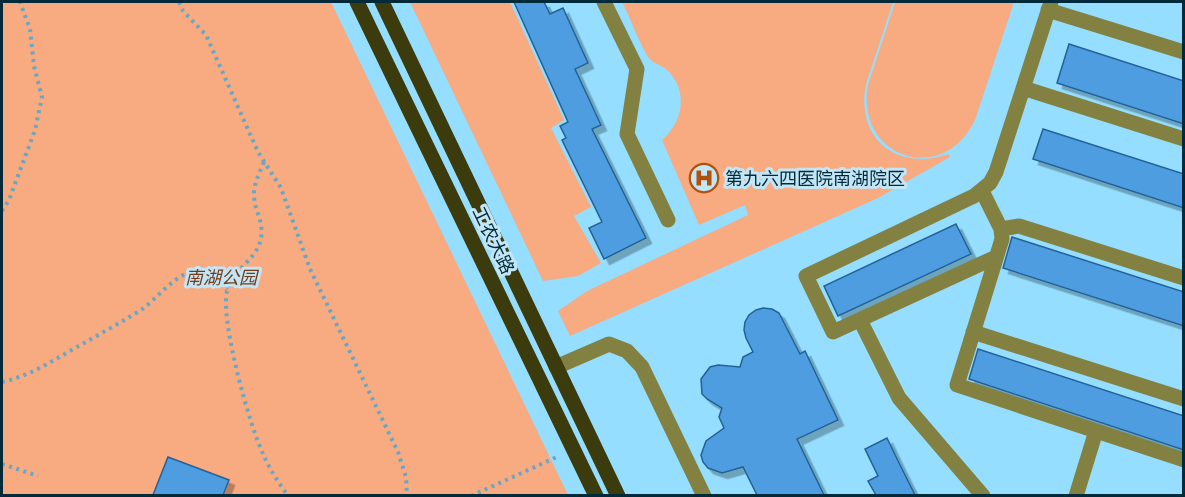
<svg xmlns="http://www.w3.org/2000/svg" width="1185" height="497" font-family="'Playfair Display','Noto Sans SC',serif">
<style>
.green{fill:#f8aa81}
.building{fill:#509de1;stroke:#236297;stroke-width:1.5;filter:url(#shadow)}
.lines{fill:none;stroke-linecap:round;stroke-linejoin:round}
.path{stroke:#68a7c3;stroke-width:4;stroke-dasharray:3 4.5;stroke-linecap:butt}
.minor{stroke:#828142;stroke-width:15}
.major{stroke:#3c3b0e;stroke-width:15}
.labels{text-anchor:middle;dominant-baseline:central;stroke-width:6;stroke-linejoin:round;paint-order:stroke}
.poi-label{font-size:18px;fill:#002a3a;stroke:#c3e6f6;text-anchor:start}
.street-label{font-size:18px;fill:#002a3a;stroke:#c3e6f6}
.park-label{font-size:18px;font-style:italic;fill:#753b18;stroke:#c3e6f6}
</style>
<defs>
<filter id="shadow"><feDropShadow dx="5.5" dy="5.5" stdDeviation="0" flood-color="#0004"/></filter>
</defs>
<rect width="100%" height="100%" fill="#95deff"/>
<!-- green -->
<path class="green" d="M2,2H331L568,495H2Z
M410,2H510L564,120L551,128L591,207L574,216L601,263L578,276L543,281Z
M622,2H893L866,84C855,139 897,172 948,154L950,157L878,198L570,336L558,311L587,291L748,215L745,205L699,225L662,140C683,122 689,91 667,70C661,65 652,63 648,57C638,40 631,20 622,2Z
M895,2H1014L975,120C943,187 855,158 868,85Z"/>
<!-- building -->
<path class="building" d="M514,2H544L550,14L563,8L588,63L575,69L601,125L592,129L646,238L604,259L589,228L602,222L562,140L566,138L560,126L568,122Z
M1069,44L1184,81V124L1057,83Z
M1043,129L1184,174V208L1033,159Z
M956,224L971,254L838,316L824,286Z
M1012,237L1184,292V326L1003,268Z
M763,308L772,309L779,313L800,354L805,351L838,420L797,439L824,495H757L743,467L722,473L708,468L703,462L701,455L706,441L724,428L719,417L722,408L707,399L702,394L701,379L710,367L718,365L740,367L743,357L753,352L746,338L744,330L745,322L749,315L756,310Z
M978,349L1184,416V450L969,379Z
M887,438L900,465L915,495H876L868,481L878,476L865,449Z
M168,457L229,480L223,495H153Z"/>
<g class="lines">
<!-- path -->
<path class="path" d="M179,2L183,11L206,35L258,152L281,188L310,269L398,452L406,477L407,496
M264,162C259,174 253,185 254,197C255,211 264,223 261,238C258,259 232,270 227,291C220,320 250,428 264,456C270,470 279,483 288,496
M2,211L9,200L35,130L42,97L34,66L30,29L20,2
M2,382C30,376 52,361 77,347C98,335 120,323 141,310C158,298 172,277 193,271C208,267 218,280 227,290
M2,464L38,476
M471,496L559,456"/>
<!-- minor -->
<path class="minor" d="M604,2L637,69L627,134L668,220
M1048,10L1184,52
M1023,88L1184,139
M982,191L1001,229L1002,239L957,385L1184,460
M1001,229L1019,226L1184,278
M996,257L833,332L806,276L974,196L990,183L996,172L1051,2
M860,320L899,398L983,496
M973,332L1184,399
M556,367L609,344L627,351L642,367L704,496
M1076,496L1096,431"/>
<!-- major -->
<path class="major" d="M357,2L596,496
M382,2L618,496"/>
</g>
<!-- icons -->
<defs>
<g id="hospital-ring" transform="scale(1.5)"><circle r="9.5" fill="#c3e6f6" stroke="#b0500b" stroke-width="1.5"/><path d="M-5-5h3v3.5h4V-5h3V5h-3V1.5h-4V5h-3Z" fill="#b0500b"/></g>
</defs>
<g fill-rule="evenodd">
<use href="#hospital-ring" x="704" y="178"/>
</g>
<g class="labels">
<!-- poi labels -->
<g class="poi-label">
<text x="725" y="178">第九六四医院南湖院区</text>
</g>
<!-- street labels -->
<g class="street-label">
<text transform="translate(494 240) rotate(64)">工农大路</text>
</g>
<!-- park labels -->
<g class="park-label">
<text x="221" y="277">南湖公园</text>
</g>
</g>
<!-- border -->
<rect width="1185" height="497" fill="none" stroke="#002a3a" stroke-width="6"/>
</svg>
